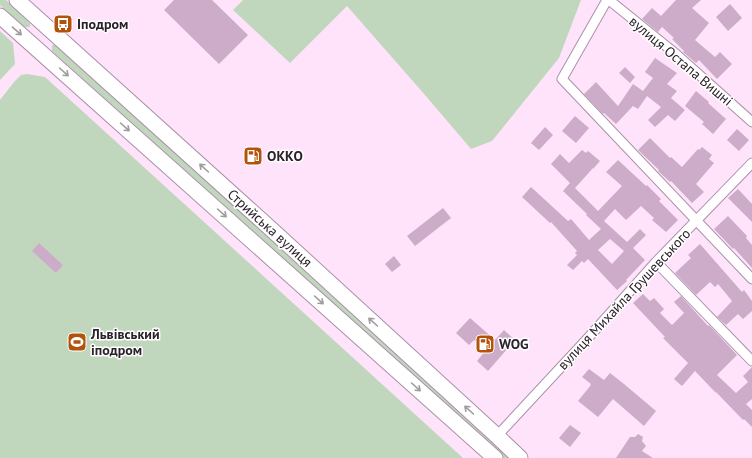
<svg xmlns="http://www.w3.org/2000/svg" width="752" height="458" font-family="'PT Sans',sans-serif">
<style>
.green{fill:#c1d7bd}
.building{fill:#ccacc9;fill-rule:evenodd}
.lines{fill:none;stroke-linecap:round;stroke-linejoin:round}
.street-casing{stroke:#aa91a8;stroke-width:11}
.primary-casing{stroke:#aa91a8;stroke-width:17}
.street{stroke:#fff;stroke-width:9}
.primary{stroke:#fff;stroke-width:15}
.oneway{stroke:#a09b9f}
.labels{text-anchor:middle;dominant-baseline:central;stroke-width:3;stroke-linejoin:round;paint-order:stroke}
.poi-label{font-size:14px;font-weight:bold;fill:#2b212a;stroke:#fff;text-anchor:start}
.street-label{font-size:14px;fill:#2b212a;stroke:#fff}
</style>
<rect width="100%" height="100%" fill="#fee3fb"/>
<!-- green -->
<path class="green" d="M0,0H6L23,16L30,24V27H24L0,5Z
M243,0H581L559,58L492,141L471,149L425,95L347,6L290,63L233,10Z
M0,31L13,43L15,64L0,80Z
M52,45H58L513,458H503L52,51Z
M27,74L45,77L463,458H0V100L14,82L21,75Z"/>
<!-- building -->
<path class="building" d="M174,0H212L248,35L219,64L164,10Z
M676,0H701L692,8L709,23L695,40L715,57L720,52L732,64L717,79L699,60L696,63L683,52L684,51L672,39L674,38L662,27L658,32L642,19L652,8L661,16Z
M730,4L742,18L728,31L716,17Z
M655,58L677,73L667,84L677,91L671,98L685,110L675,121L668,115L655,127L648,120L661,107L647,96L638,109L633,106L616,124L604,113L603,114L584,94L596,82L618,106L633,84L643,91L653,78L645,72Z
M625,67L635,77L630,83L619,73Z
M696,91L709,102L708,103L726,119L713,134L702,124L704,122L685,106Z
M575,116L589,128L576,143L562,131Z
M545,127L553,135L539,150L531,143Z
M737,129L749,140L739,151L727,140Z
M650,138L670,158L671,157L682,167L698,149L699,150L702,147L712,155L709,159L714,163L696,184L704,192L692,203L671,181L670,182L658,171L659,170L638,150Z
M582,150L586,153L588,151L600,161L593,169V168L575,188L598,211L622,186L606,172L618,160L646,186L647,185L661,199L659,201L678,220L666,232L652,220L654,218L641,206L626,220L615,209L604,221L627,242L640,229L646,235L633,248L645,260L626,280L627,281L617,290L588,259L584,263L582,261L573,270L567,265L577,255L575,253L577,251L551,222L550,223L522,197L531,187L568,221L571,219L589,240L601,229L586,215L587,214L563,191L570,183L551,164L560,154L569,163ZM610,239L624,251L612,264L598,250Z
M738,189L752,204V222L728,198Z
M443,208L451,218L415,246L407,236Z
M728,216L747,236L746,238L752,245V268L734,248L733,249L714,229Z
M39,243L63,265L56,273L32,251Z
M700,244L742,292L744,290L752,301V311L743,319L738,314L726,325L717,317L732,301L718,284L715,287L710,282L696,295L675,273L691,258L688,255Z
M394,256L401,265L392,272L385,264Z
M643,294L650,301L654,298L664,309L660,313L672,325L684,313L674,302L681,296L708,326L709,325L737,355L717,375L736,393L748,382L743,376L752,367V399L746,404L752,410V427L744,419L743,420L716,392V393L695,371L682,386L674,379L688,363L663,338L665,337L633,303Z
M470,318L495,340L504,330L515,340L488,371L477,361L486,350L474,340L469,345L456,333Z
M589,369L604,380L610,373L624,384L656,411L644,426L613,399L598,417L578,401L591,385H590L591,384L582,377Z
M570,425L581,433L570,447L559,438Z
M638,434L643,437L642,441L646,446L642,451L653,458H616L630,437H635Z"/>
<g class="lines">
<!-- street casing -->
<g class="street-casing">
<path id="street" d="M607,0L562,79L752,279
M609,0L676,54L752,122
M656,262L752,361
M497,436L588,338L656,262L752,163"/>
</g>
<!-- primary casing -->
<g class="primary-casing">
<path id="primary" d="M17,0L271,229L497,436L520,458
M0,16L495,458"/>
</g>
<!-- street -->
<use href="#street" class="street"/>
<!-- primary -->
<use href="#primary" class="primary"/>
</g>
<!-- one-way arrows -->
<defs><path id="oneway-shaft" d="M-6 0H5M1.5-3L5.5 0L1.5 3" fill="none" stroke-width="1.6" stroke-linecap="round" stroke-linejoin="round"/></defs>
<g class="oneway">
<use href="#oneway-shaft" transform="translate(17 31) rotate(41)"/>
<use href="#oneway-shaft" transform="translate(64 72) rotate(42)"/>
<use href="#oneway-shaft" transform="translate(125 127) rotate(42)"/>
<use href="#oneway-shaft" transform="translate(204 168) rotate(-138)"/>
<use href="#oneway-shaft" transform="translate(222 213) rotate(42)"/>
<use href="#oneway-shaft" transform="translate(319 300) rotate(42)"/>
<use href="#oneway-shaft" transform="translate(373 322) rotate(-138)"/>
<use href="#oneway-shaft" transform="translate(416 387) rotate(42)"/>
<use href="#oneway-shaft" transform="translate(469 410) rotate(-138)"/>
</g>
<!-- icons -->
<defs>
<g id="bus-square" transform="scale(1)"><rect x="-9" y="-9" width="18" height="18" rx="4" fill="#b3530b" stroke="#fff"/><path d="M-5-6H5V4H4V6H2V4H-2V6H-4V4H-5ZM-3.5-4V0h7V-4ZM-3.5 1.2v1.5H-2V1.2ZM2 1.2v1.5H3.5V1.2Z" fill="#fff"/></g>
<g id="fuel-square" transform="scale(1)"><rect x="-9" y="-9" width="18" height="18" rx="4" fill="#b3530b" stroke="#fff"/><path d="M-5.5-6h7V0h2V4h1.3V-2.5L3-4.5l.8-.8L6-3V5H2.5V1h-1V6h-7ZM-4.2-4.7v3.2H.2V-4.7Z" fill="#fff"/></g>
<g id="stadium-square" transform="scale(1)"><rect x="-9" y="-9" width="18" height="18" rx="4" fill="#b3530b" stroke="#fff"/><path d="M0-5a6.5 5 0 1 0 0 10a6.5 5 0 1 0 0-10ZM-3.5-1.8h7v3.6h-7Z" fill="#fff"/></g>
</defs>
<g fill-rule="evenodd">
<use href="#bus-square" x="63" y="24"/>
<use href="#fuel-square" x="253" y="156"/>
<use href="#stadium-square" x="77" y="342"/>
<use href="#fuel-square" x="485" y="344"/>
</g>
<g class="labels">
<!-- poi labels -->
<g class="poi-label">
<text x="77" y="24">Іподром</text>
<text x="267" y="156">ОККО</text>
<text x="91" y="334">Львівський<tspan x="91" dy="16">іподром</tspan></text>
<text x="499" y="344">WOG</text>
</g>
<!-- street labels -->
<g class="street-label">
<text transform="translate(681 61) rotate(40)">вулиця Остапа Вишні</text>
<text transform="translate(270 228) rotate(42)">Стрийська вулиця</text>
<text transform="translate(624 299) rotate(-47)">вулиця Михайла Грушевського</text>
</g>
</g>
</svg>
